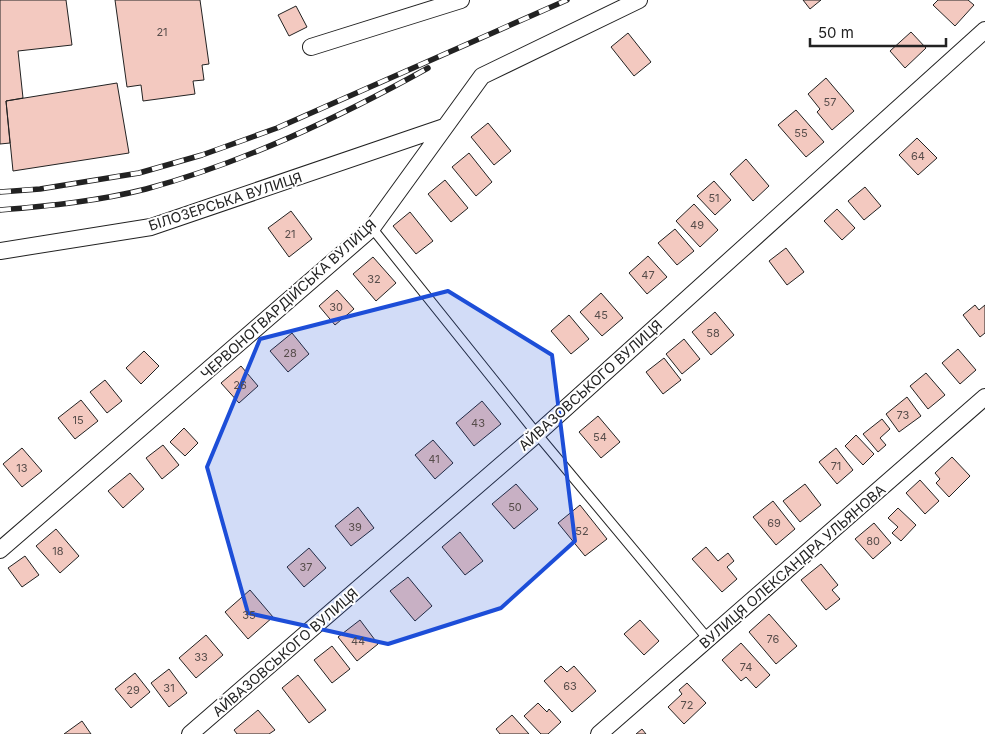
<svg xmlns="http://www.w3.org/2000/svg" width="985" height="734" font-family="Inter,sans-serif">
<style>
.building{fill:#f3c9c0;stroke:#222}
.lines{fill:none;stroke-linecap:round;stroke-linejoin:round}
.service-casing{stroke:#222;stroke-width:11}
.minor-casing{stroke:#222;stroke-width:18}
.service{stroke:#fff;stroke-width:9}
.minor{stroke:#fff;stroke-width:16}
.rail-casing{stroke:#222;stroke-width:5.5}
.rail{stroke:#fff;stroke-width:4;stroke-dasharray:11;stroke-linecap:butt}
.marked{fill:#1d4ed8;fill-opacity:0.2;stroke:#1d4ed8;stroke-width:4;stroke-linejoin:round}
.labels{text-anchor:middle;dominant-baseline:central;stroke-width:4;stroke-linejoin:round;paint-order:stroke}
.number-label{font-size:11px;fill:#564c4a}
.street-label{font-size:14px;fill:#222;stroke:#fff}
</style>
<rect width="100%" height="100%" fill="#fff"/>
<!-- building -->
<path class="building" d="M0,0H66L72,45L18,51L23,98L6,101L10,143L0,144Z
M115,0H200L209,64L202,65L204,80L193,81L195,94L143,101L141,85L127,87Z
M803,0H821L810,9Z
M938,0H968L974,5L955,26L933,5Z
M296,6L307,27L289,36L278,15Z
M911,32L926,48L905,68L890,51Z
M628,33L651,62L634,76L611,47Z
M826,78L854,111L832,130L817,112L820,109L808,94Z
M117,83L129,153L13,171L6,101Z
M796,110L824,142L806,157L778,125Z
M488,123L511,151L494,165L471,137Z
M917,138L937,158L918,175L899,155Z
M469,153L492,182L476,196L452,167Z
M746,159L769,186L753,201L730,174Z
M445,180L468,208L451,222L428,194Z
M714,181L731,200L715,215L697,196Z
M865,187L881,206L864,220L848,201Z
M694,204L718,230L700,247L676,221Z
M837,209L855,228L842,240L824,221Z
M291,211L312,239L289,257L268,228Z
M410,212L433,241L416,254L393,226Z
M675,229L694,251L677,265L658,243Z
M786,248L804,272L787,285L769,261Z
M648,256L667,277L647,294L629,273Z
M373,257L396,283L376,301L353,274Z
M337,290L354,309L335,325L319,306Z
M601,293L623,318L602,336L580,312Z
M975,305L979,310L985,305V333L980,337L963,315Z
M715,312L734,335L711,355L692,332Z
M569,315L589,339L571,354L551,331Z
M292,333L309,354L288,372L270,351Z
M684,339L700,359L682,374L666,354Z
M958,349L976,370L960,384L942,363Z
M144,351L159,366L141,384L126,368Z
M664,358L681,380L663,394L646,372Z
M241,366L258,386L239,403L221,383Z
M926,373L945,395L928,409L910,386Z
M105,380L122,401L107,413L90,392Z
M907,397L921,416L899,432L886,414Z
M81,400L98,421L75,439L58,418Z
M482,401L501,424L474,446L456,423Z
M598,416L620,442L601,458L579,432Z
M882,419L890,429L880,438L886,445L878,452L863,434Z
M184,428L198,443L185,456L170,442Z
M856,435L874,454L863,465L845,446Z
M433,440L453,463L435,479L415,455Z
M163,445L179,465L162,479L146,458Z
M22,448L42,471L22,487L3,464Z
M836,448L853,470L837,484L819,462Z
M952,457L970,476L949,497L936,483L940,479L935,473Z
M130,473L144,489L123,508L108,491Z
M920,480L939,501L925,514L906,493Z
M516,484L538,509L514,529L492,504Z
M805,484L821,505L800,522L783,501Z
M773,501L795,529L776,545L753,517Z
M580,505L607,539L585,556L558,523Z
M358,507L374,528L351,546L335,526Z
M898,508L916,525L901,541L892,533L898,527L888,518Z
M874,523L891,543L873,559L855,539Z
M56,529L79,556L60,573L36,546Z
M460,532L483,561L465,575L442,547Z
M706,547L718,561L728,553L734,561L727,567L737,579L722,592L692,559Z
M309,548L326,568L304,587L287,567Z
M25,556L39,575L22,587L8,568Z
M821,564L838,585L832,590L840,599L826,610L801,580Z
M408,577L432,606L415,621L390,591Z
M250,590L273,617L248,639L225,612Z
M769,614L797,646L776,664L749,632Z
M360,620L378,644L357,661L338,637Z
M640,620L659,641L644,655L624,634Z
M206,635L223,655L196,678L179,658Z
M741,643L770,675L756,688L746,677L741,681L722,660Z
M332,646L350,669L332,683L314,660Z
M561,666L567,672L574,666L596,691L572,712L544,681Z
M169,669L187,693L169,707L151,683Z
M135,673L150,692L131,708L115,689Z
M298,675L326,710L309,723L282,688Z
M687,683L706,703L684,724L668,707L682,694L679,690Z
M538,703L547,712L549,709L561,722L548,734H541L524,716Z
M258,710L275,730L269,734H237L234,730Z
M512,715L529,734H500L496,729Z
M82,721L91,734H64Z
M642,729L646,734H636Z"/>
<g class="lines">
<!-- service casing -->
<g class="service-casing">
<path id="service" d="M372,228L537,434L708,639"/>
</g>
<!-- minor casing -->
<g class="minor-casing">
<path id="minor" d="M311,47L461,0
M0,251L151,227L444,127
M0,550L372,228L482,76L639,0
M190,734L537,434L985,30
M599,734L985,397"/>
</g>
<!-- service -->
<use href="#service" class="service"/>
<!-- minor -->
<use href="#minor" class="minor"/>
<!-- rail casing -->
<g class="rail-casing">
<path id="rail" d="M0,192L40,189L139,173L202,155L277,128L567,0
M0,210C49,206 99,201 146,189C245,162 338,118 428,68"/>
</g>
<!-- rail -->
<use href="#rail" class="rail"/>
</g>
<!-- marked area -->
<path class="marked" d="M448,291L552,355L575,541L501,608L388,644L248,613L207,467L260,339Z"/>
<g class="labels">
<!-- number labels -->
<g class="number-label">
<text x="162" y="32">21</text>
<text x="830" y="102">57</text>
<text x="801" y="133">55</text>
<text x="918" y="156">64</text>
<text x="714" y="198">51</text>
<text x="697" y="225">49</text>
<text x="290" y="234">21</text>
<text x="648" y="275">47</text>
<text x="374" y="279">32</text>
<text x="336" y="307">30</text>
<text x="601" y="315">45</text>
<text x="713" y="333">58</text>
<text x="290" y="353">28</text>
<text x="240" y="385">26</text>
<text x="903" y="415">73</text>
<text x="78" y="420">15</text>
<text x="478" y="423">43</text>
<text x="600" y="437">54</text>
<text x="434" y="459">41</text>
<text x="836" y="466">71</text>
<text x="22" y="468">13</text>
<text x="515" y="507">50</text>
<text x="774" y="523">69</text>
<text x="355" y="527">39</text>
<text x="582" y="531">52</text>
<text x="873" y="541">80</text>
<text x="58" y="551">18</text>
<text x="306" y="567">37</text>
<text x="249" y="615">35</text>
<text x="773" y="639">76</text>
<text x="358" y="641">44</text>
<text x="201" y="657">33</text>
<text x="746" y="667">74</text>
<text x="570" y="686">63</text>
<text x="169" y="688">31</text>
<text x="133" y="690">29</text>
<text x="687" y="705">72</text>
</g>
<!-- street labels -->
<g class="street-label">
<text transform="translate(225 201) rotate(-18)">БІЛОЗЕРСЬКА ВУЛИЦЯ</text>
<text transform="translate(288 299) rotate(-42)">ЧЕРВОНОГВАРДІЙСЬКА ВУЛИЦЯ</text>
<text transform="translate(590 385) rotate(-42)">АЙВАЗОВСЬКОГО ВУЛИЦЯ</text>
<text transform="translate(792 566) rotate(-41)">ВУЛИЦЯ ОЛЕКСАНДРА УЛЬЯНОВА</text>
<text transform="translate(285 652) rotate(-41)">АЙВАЗОВСЬКОГО ВУЛИЦЯ</text>
</g>
</g>
<!-- scale -->
<path d="M810 38v8h136v-8" fill="none" stroke="#222222" stroke-width="2.5"/>
<text x="818" y="38" font-size="15" fill="#222222" stroke="#ffffff" stroke-width="4" paint-order="stroke">50 m</text>
</svg>
